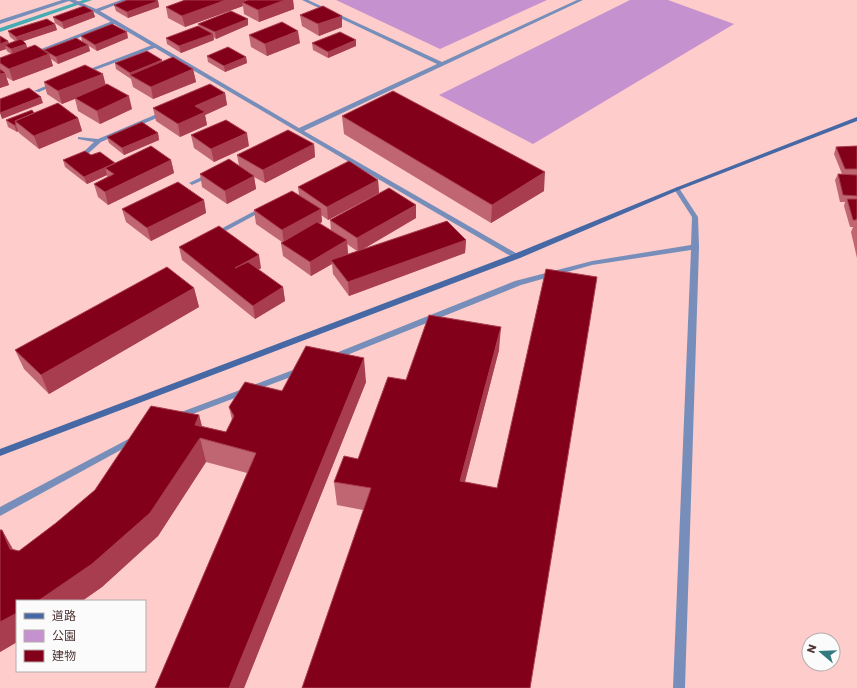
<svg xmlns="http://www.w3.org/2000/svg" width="857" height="688" font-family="Poppins,'Noto Sans JP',sans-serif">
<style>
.green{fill:#c691cf}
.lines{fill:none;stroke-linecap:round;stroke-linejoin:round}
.stream{fill:#46abb2;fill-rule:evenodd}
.lane{fill:#768eb9;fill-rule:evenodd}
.street{fill:#768eb9;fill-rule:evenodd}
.secondary{fill:#4668a5;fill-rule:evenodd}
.wall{fill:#c06672;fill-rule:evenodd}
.shaded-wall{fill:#a83d4f}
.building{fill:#83001a;stroke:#a83d4f}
</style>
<rect width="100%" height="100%" fill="#feccca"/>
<!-- green -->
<path class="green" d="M336,0H547L440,49Z
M630,0H668L734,24L533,144L439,95Z"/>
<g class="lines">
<!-- stream -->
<path class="stream" d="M83,0H92L0,32V28Z"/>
<!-- lane -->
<path class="lane" d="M115,20L117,21V23L36,54L31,53Z
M155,44L158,46L157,47L87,73L82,72Z
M53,83L58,84L39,92L34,91Z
M164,111L166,112V114L101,142L81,160H77L76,159L94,142L78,139V137L98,139Z
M210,173L212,174V176L194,184L192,185L189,183Z
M677,187L679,188L698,217L699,247L685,688H673L691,250L592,265L521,285L337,359L334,360L330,357L331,355L515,281L592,261L691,245L692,217L674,189Z
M264,206L267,208L266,209L220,234H218L215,232Z
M301,367L304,368L305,370L304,372L182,418H176L175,416L176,414Z
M136,435L139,436L140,438L139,440L0,516V507Z"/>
<!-- street -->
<path class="street" d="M62,0H75L96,9L121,0H128L100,11L299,128L437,64L302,0H308L442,62L577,0H583L304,131L521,256L520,258H514L349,162L94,12L69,1L0,24V20Z"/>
<!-- secondary -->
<path class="secondary" d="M857,117V121L679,190L520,258L0,456V449L514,254L675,188Z"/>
</g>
<!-- wall -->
<path class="wall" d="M185,0H245V1H247L245,0H293L294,9L259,22L244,14L243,6L185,27L168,18L166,7Z
M158,1L159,7L128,18L116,11L114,5Z
M93,11L95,17L64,29L55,23L53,17Z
M300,15L342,27L319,36L302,26Z
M248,19V25L216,39L213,37L214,40L181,53L167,44L166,38L199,26L198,24Z
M55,24L57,30L23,41L26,44L27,48L44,51V50L82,41L81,36L128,38L97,51L89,46L90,51L58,64L51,59L53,66L13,81L6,77L9,85L0,88V58L11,54L7,51L6,49L0,51V36L8,41L9,43L15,41L10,37L8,31Z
M249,35L300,43L267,56L251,47Z
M312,43L356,46L328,58L313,50Z
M207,56L246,57L247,63L225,72L208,62Z
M162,62L193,69L196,82L153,99L133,87L131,79L116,69L115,63Z
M44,82L105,85L132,109L100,124L78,111L75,99L62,104L47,94Z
M225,93L227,105L205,115L207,125L180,137L156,121L153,108Z
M34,113L78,118L82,131L39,149L19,133L18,131L17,132L8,127L6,120Z
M342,116L544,191L491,223L344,134Z
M158,133L159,140L124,155L109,143L107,137Z
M191,135L249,146L214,162L194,148Z
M314,144L315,157L265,183L254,177L256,189L227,204L202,187L200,174L239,166L237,155Z
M857,146V258L851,232L853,227H850L844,206L845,202H840L835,180L838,174H842L834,154L836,147Z
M91,155L115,163L171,160L174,173L108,205L98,197L94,184L107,177V175L87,184L65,167L63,160Z
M378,180L379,193L328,220L321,215L322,222L320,223L331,230L330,220L416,218L362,250L466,240L465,253L349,296L333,274L332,264L311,276L283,256L281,243L282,242L256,224L254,210L299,195L298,187ZM347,244L357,251L345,255L348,254Z
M204,200L206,213L151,241L126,222L122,209Z
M179,247L261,268L258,270L283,287L285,301L255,319L182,260Z
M194,288L199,307L49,394L24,369L15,350Z
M499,350L465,482L363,510L337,505L334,482L358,459L406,380Z
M366,382L244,688H155L247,473L206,462L158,536L102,587L82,601H17V642L0,652V530H2L13,549L19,551L199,415L202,426L226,432L232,420L229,407L282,391Z"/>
<!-- shaded-wall -->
<path class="shaded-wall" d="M226,0H245L246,4L242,2L243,6L185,27L182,16Z
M285,0H293L294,9L259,22L258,10Z
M158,1L159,7L128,18L127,12Z
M93,11L95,17L64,29L62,22Z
M342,16V27L319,36L318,24Z
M248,19V25L216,39L215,32Z
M55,24L57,30L18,43L16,37Z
M298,31L300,43L267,56L265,44Z
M127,32L128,38L97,51L95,45Z
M213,34L214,40L181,53L179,46Z
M356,40V46L328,58V52Z
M8,41L10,47L5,45L6,49L0,51V44Z
M26,44L28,51L13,56L11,49Z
M88,45L90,51L58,64L56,57Z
M49,54L53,66L13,81L9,69Z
M246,57L247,63L225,72L224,66Z
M162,60L164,67L130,75V73Z
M193,69L196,82L153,99L151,87Z
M5,73L9,85L0,88V74Z
M103,74L106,86L62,104L58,91Z
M225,93L227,105L205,115L207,125L180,137L178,124L195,106Z
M129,96L132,109L100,124L97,111Z
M41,97L43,103L2,119L0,113Z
M78,118L82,131L39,149L34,136Z
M14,125H16L18,131L17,132Z
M158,133L159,140L124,155L122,148Z
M247,133L249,146L214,162L211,149Z
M314,144L315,157L265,183L263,170Z
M171,160L174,173L108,205L105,192Z
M105,168L107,175L87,184L84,177Z
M545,172L544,191L491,223L492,205Z
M254,176L256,189L227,204L225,191Z
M378,180L379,193L328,220L327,207Z
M204,200L206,213L151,241L147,228Z
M416,205V218L358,252L357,238Z
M321,209L322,222L284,243L282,230Z
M347,240L348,254L333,263L331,260L332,264L311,276L310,262Z
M466,240L465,253L349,296L348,282Z
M259,255L261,268L238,282L235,268Z
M283,287L285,301L255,319L253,306Z
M194,288L199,307L49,394L41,375Z
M501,327L499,350L459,504L460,481Z
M364,358L366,382L244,688H229Z
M199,415L205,439L200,438L206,462L158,536L102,587L82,601H38L195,425Z
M2,530L14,552L10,549Z
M17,613V642L0,652V622Z"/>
<!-- building -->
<path class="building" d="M127,0H156L158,1L127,12L114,5Z
M185,0H226L182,16L166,7Z
M248,0H285L258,10L242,2Z
M84,6L93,11L62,22L53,17Z
M323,6L342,16L318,24L300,15Z
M231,11L248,19L215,32L198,24Z
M47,19L55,24L16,37L8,31Z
M282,22L298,31L265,44L249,35Z
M112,24L127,32L95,45L81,36Z
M198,26L213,34L179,46L166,38Z
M340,32L356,40L328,52L312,43Z
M0,36L8,41L0,44Z
M76,38L88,45L56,57L44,50Z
M21,39L26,44L11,49L5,45Z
M35,45L49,54L9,69L0,63V58Z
M228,47L246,57L224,66L207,56Z
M147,51L162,60L130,73L115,63Z
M173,57L193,69L151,87L130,75Z
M85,65L103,74L58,91L44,82Z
M0,69L5,73L0,74Z
M107,84L129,96L97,111L75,98Z
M210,84L225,93L195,106L205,112L178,124L153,108Z
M29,88L41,97L0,113V99Z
M393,91L545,172L492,205L342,116Z
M58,103L78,118L34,136L15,121Z
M32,110L34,113L15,121L16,125H14L6,120Z
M226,120L247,133L211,149L191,135Z
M142,122L158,133L122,148L107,137Z
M288,130L314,144L263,170L237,155Z
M151,146L171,160L105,192L94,184L114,174L105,168Z
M857,146V169H845L836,147Z
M85,151L91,155L100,152L115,163L84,177L63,160Z
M229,159L254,176L225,191L200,174Z
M349,161L378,180L327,207L298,187Z
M838,174L857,175V196L843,195Z
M178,182L204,200L147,228L122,209Z
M389,188L416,205L357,238L330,220Z
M292,191L321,209L282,230L254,210Z
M847,199H857V218L856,220H853Z
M447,221L466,240L348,282L331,260Z
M317,222L347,240L310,262L281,243Z
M219,226L259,255L235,268L248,262L283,287L253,306L179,247Z
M167,267L194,288L41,375L15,350Z
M546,269L597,277L530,688H302L371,488L334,482L344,456L358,459L388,377L406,380L429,315L501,327L460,481L497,488Z
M306,346L364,358L229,688H155L256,453L200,438L150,513L92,564L38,601H17V613L0,622V530H2L10,549L19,551L56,523L95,490L151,406L199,415L195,425L226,432L234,416L229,407L245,382L282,391Z"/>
<!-- legend -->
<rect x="16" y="600" width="130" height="72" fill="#fbfbfb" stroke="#b5acab"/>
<rect x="24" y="613" width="20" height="6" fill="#4668a5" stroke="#b5acab"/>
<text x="52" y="620" font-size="12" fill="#4d3534">道路</text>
<rect x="24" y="630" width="20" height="12" fill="#c691cf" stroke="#b5acab"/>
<text x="52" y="640" font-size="12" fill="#4d3534">公園</text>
<rect x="24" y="650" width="20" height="12" fill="#83001a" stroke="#b5acab"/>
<text x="52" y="660" font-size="12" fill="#4d3534">建物</text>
<!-- north arrow -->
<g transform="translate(821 652) rotate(289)"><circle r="19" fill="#fbfbfb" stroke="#b5acab"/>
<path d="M0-3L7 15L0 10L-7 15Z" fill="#317a7f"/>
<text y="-6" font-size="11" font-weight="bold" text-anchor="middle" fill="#4d3534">N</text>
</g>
</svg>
